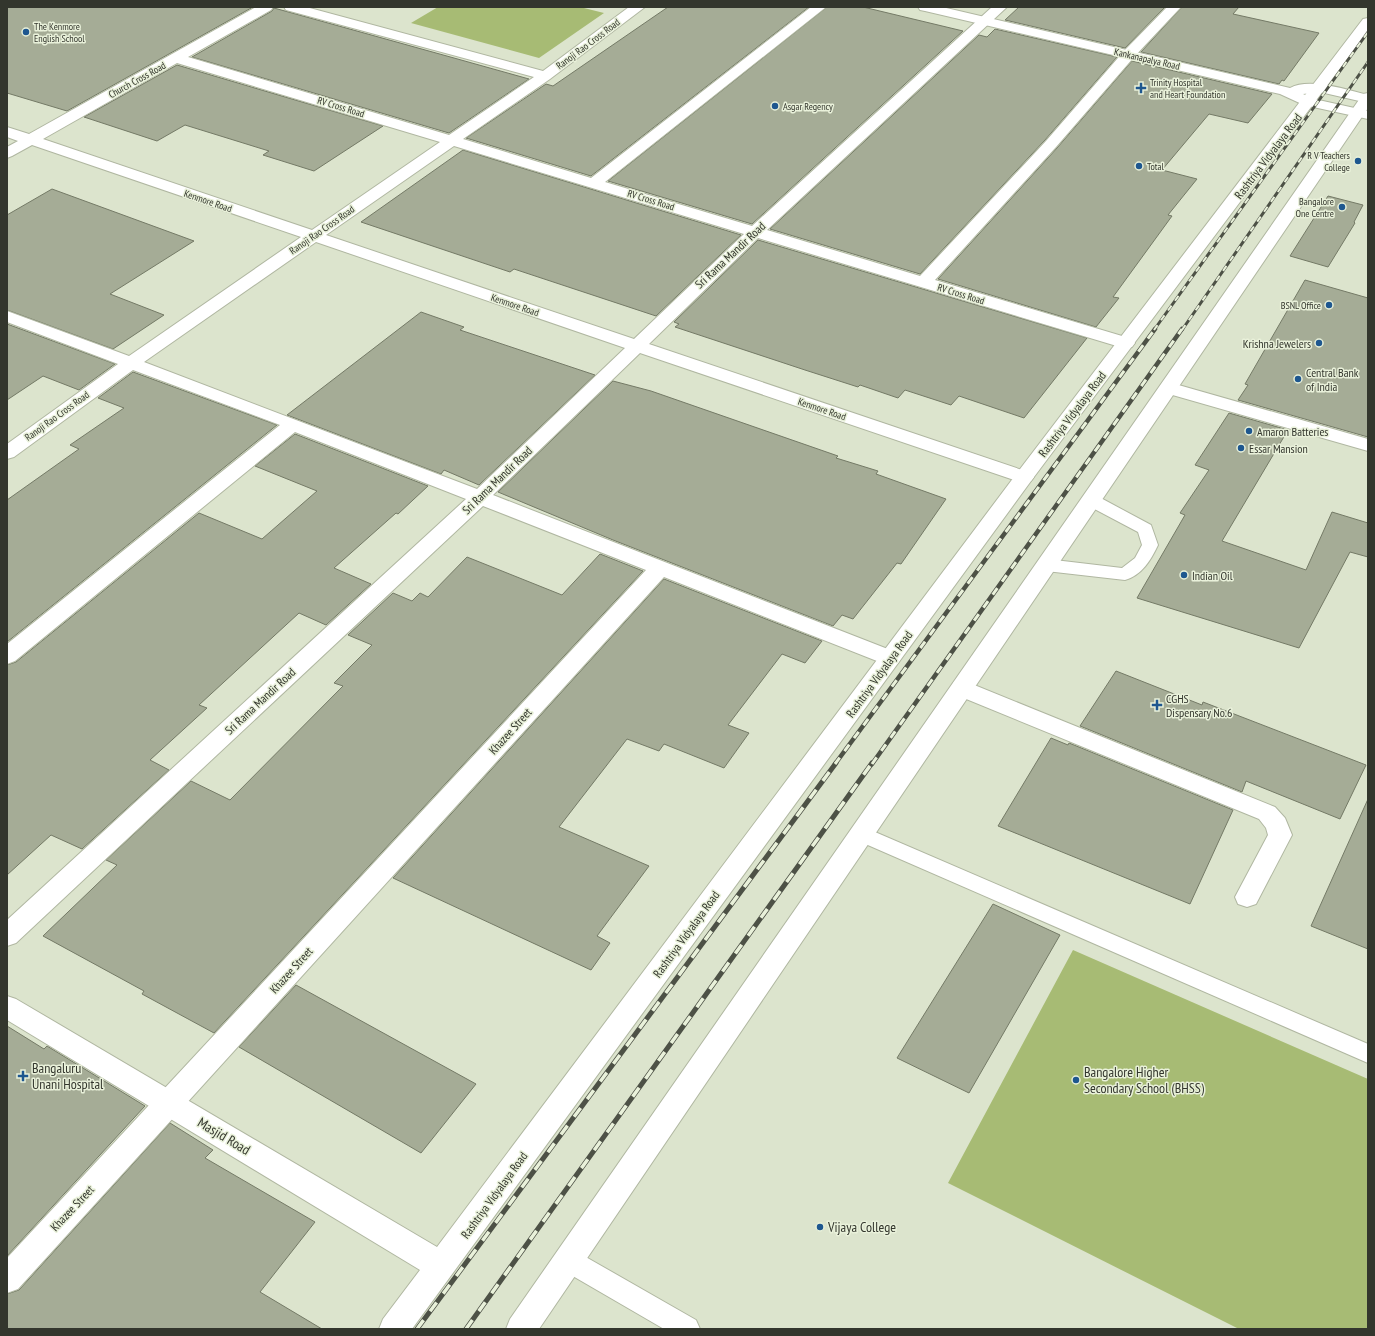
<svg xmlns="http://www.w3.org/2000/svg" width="1375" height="1336" font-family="'PT Sans Narrow',sans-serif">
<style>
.green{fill:#a7bb74}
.building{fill:#a5ac96;stroke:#747a66}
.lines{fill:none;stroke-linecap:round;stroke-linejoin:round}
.service-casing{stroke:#b0b7a1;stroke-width:2}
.minor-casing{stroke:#b0b7a1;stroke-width:2}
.tertiary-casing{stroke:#b0b7a1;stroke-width:2}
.secondary-casing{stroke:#b0b7a1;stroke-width:2}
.service{fill:#fff;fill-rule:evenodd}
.minor{fill:#fff;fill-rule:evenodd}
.tertiary{fill:#fff;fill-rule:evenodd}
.secondary{fill:#fff;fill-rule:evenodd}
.rail-far2-casing{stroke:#4d5146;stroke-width:3}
.rail-far1-casing{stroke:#4d5146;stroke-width:4.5}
.rail-casing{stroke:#4d5146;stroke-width:5}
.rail-far2{stroke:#e9f1da;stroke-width:2;stroke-dasharray:6;stroke-linecap:butt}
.rail-far1{stroke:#e9f1da;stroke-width:3;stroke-dasharray:8;stroke-linecap:butt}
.rail{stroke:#e9f1da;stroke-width:3.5;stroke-dasharray:11;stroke-linecap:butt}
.poi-dot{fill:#1e578f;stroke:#e9f1da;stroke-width:1.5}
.labels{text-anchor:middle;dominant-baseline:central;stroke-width:3;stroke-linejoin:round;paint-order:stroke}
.far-poi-label{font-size:10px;fill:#33362d;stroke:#e9f1da;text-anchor:start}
.far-street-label{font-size:10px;fill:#33362d;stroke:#e9f1da}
.street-label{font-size:12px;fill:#33362d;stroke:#e9f1da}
.poi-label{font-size:12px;fill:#33362d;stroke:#e9f1da;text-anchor:start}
.near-poi-label{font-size:14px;fill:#33362d;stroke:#e9f1da;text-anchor:start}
.near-street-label{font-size:14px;fill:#33362d;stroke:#e9f1da}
</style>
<rect width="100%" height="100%" fill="#dce4cd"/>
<!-- green -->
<path class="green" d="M438,7H580L604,13L539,58L411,23Z
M1073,950L1368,1079V1329H1239L948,1183Z"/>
<!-- building -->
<path class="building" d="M7,7H253L67,111L7,93Z
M668,7H809L591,176L466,138L546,84L553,86Z
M827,7H863L963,31L752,224L608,181Z
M1019,7H1165L1125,48L1005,20Z
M1182,7H1239L1233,14L1319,33L1284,81L1282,80L1279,84L1141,52Z
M274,8L454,58L529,79L449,133L192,57L272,11Z
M995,29L1117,57L1045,140L920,274L770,229L979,35L987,37Z
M1132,61L1272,94L1248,123L1209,114L1162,170L1197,179L1168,215L1172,216L1113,297L1119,298L1096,327L938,279L1057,148Z
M177,65L383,126L314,171L263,155L269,151L185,125L157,141L84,117Z
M463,150L741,235L656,316L514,269L510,272L361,222Z
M52,189L194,241L110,294L164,315L113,349L7,310V215Z
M1328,196L1363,205L1354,222L1355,223L1328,267L1290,256Z
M758,240L1087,338L1024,418L959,396L951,405L905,390L898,398L860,385L858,387L805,370L675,327L679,324L674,322Z
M1305,280L1368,298V437L1238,400L1248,385L1245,384Z
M421,312L464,327L460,330L595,375L479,485L444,470L441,474L287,415Z
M7,324L115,364L79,390L43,376L7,400Z
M133,372L277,425L7,642V500L79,449L70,445L124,408L98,398Z
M613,381L651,391L838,456L836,458L878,471L876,474L946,499L901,564L897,563L853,619L842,615L833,626L613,540L498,492Z
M1229,413L1288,430L1222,541L1306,570L1332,512L1368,523V557L1350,552L1299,648L1137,598L1185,515L1180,513L1209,470L1195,465Z
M295,434L428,486L398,514L396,513L334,568L371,584L326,625L299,613L199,705L207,708L150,760L169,770L82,849L51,835L7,875V665L16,662L199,513L262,539L317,491L255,466Z
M600,554L643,571L214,1033L142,994L144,991L43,936L117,865L106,860L191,781L230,800L343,686L334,683L372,645L348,635L393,593L412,601L420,593L428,597L467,557L562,595Z
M664,579L822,641L805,663L782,654L728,725L749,733L724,768L664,744L659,751L627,739L559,827L649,866L597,936L610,943L591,970L393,878Z
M1116,671L1202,705L1203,702L1366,765L1340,819L1246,781L1242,792L1080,726Z
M1051,738L1068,745L1069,743L1233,810L1190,904L998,826Z
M1368,799V949L1311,926Z
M993,904L1060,935L969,1093L897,1058Z
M296,985L476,1084L421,1153L239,1047Z
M7,1026L44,1049L47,1046L145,1106L7,1256Z
M170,1123L213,1150L205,1158L315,1222L260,1292L322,1329H7V1294L19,1290Z"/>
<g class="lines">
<!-- service casing -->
<g class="service-casing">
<path id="service" d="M1091,495L1097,496L1151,525L1158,545C1151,560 1142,575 1125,580L1046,571L1040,569L1038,565L1040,561L1046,559L1122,568L1135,558L1142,545L1138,532L1085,504L1083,500L1085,496Z
M861,826L1368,1044V1063L854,839L851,834L854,829Z
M568,1249L577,1252L696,1320L700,1329H664L559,1268L556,1260L559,1252Z"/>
</g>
<!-- minor casing -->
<g class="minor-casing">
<path id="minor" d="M256,7H273L271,10L188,57L449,135L534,77L286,10L284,7H306L543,71L629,7H645L550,79L463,139L591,178L811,7H826L605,182L752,226L992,7H1007L767,230L920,276L1046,141L1124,51L1167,7H1181L1134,57L1056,147L935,280L1132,339L1135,343L1132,347L1126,348L1120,347L758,238L649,344L1031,473L1034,477L1031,481L1024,483L1017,481L640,353L493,495L898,653L901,658L898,663L890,666L882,663L664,577L18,1289L7,1293V1258L646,570L483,506L16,943L7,946V920L466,499L295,432L15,661L7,664V644L280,425L133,370L14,457L7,459V444L118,364L7,322V311L129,356L301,237L32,145L12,156L7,158V147L18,141L7,137V127L29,134ZM177,63L440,142L312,230L43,139ZM454,146L744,234L634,339L326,235ZM316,242L625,348L477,489L144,362Z
M1168,382L1368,439V451L1162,392L1159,388L1162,384Z
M962,680L1275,807L1285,818L1292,835L1256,904L1247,907L1238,904L1235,897L1268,835L1266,828L1259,819L954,694L951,688L954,682Z"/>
</g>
<!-- tertiary casing -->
<g class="tertiary-casing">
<path id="tertiary" d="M918,7H942L1290,88C1309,77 1348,90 1368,95V103L1320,92L1303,94L1314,99L1368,111V119L1304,105L1280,94L925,11L920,10Z"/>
</g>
<!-- secondary casing -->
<g class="secondary-casing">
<path id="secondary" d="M1368,18V31L1031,481L412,1329H379L383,1319L420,1270L7,1020V996L16,999L437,1247L1017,473L1363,19Z
M1368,93V108L539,1329H506L510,1319L1363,94Z"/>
</g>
<!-- service -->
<use href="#service" class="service"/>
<!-- minor -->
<use href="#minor" class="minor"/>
<!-- tertiary -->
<use href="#tertiary" class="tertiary"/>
<!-- secondary -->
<use href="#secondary" class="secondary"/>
<!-- rail-far2 casing -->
<g class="rail-far2-casing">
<path id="rail-far2" d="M1154,330L1368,32
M1182,330L1368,62"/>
</g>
<!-- rail-far1 casing -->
<g class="rail-far1-casing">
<path id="rail-far1" d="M835,764L1155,329
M872,764L1182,329"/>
</g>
<!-- rail casing -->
<g class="rail-casing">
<path id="rail" d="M417,1329L836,763
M466,1329L872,763"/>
</g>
<!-- rail-far2 -->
<use href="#rail-far2" class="rail-far2"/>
<!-- rail-far1 -->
<use href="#rail-far1" class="rail-far1"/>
<!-- rail -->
<use href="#rail" class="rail"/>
</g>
<!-- markers -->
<g class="poi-dot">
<circle cx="26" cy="32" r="4"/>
<path d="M1139 82h4v4h4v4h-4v4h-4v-4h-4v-4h4z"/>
<circle cx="775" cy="106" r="4"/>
<circle cx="1358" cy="161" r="4"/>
<circle cx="1139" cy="166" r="4"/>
<circle cx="1342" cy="207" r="4"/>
<circle cx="1329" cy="305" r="4"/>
<circle cx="1319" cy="343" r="4"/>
<circle cx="1298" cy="379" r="4"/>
<circle cx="1249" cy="431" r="4"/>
<circle cx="1241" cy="448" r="4"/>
<circle cx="1184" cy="575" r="4"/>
<path d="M1155 699h4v4h4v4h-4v4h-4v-4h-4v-4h4z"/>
<path d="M21 1070h4v4h4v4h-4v4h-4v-4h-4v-4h4z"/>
<circle cx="1076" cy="1080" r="4"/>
<circle cx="820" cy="1227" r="4"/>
</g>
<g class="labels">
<!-- far-poi labels -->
<g class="far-poi-label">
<text x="34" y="26">The Kenmore<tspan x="34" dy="12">English School</tspan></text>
<text x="1150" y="82">Trinity Hospital<tspan x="1150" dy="12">and Heart Foundation</tspan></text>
<text x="783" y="106">Asgar Regency</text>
<text x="1350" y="155" text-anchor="end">R V Teachers<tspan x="1350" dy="12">College</tspan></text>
<text x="1147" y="166">Total</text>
<text x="1334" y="201" text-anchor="end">Bangalore<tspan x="1334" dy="12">One Centre</tspan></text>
<text x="1321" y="305" text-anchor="end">BSNL Office</text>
</g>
<!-- far-street labels -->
<g class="far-street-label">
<text transform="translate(588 44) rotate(-37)">Ranoji Rao Cross Road</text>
<text transform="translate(1147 59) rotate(13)">Kankanapalya Road</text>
<text transform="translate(137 80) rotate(-29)">Church Cross Road</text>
<text transform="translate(341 107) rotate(17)">RV Cross Road</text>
<text transform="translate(651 200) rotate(17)">RV Cross Road</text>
<text transform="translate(208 201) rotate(19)">Kenmore Road</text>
<text transform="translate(322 230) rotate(-35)">Ranoji Rao Cross Road</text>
<text transform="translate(961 294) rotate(17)">RV Cross Road</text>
<text transform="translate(515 305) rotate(19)">Kenmore Road</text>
<text transform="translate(822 409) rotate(19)">Kenmore Road</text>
<text transform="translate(57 416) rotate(-36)">Ranoji Rao Cross Road</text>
</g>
<!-- street labels -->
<g class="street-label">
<text transform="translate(1268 156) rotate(-53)">Rashtriya Vidyalaya Road</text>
<text transform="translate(730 255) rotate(-43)">Sri Rama Mandir Road</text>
<text transform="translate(1072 414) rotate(-53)">Rashtriya Vidyalaya Road</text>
<text transform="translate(497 480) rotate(-44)">Sri Rama Mandir Road</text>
<text transform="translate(879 674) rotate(-54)">Rashtriya Vidyalaya Road</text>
<text transform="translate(260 701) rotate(-43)">Sri Rama Mandir Road</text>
<text transform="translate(510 731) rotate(-48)">Khazee Street</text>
<text transform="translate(686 934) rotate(-54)">Rashtriya Vidyalaya Road</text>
<text transform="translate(291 970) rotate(-48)">Khazee Street</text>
<text transform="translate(494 1195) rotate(-54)">Rashtriya Vidyalaya Road</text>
<text transform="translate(72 1208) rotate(-47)">Khazee Street</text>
</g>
<!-- poi labels -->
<g class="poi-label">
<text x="1311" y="343" text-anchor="end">Krishna Jewelers</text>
<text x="1306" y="372">Central Bank<tspan x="1306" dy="14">of India</tspan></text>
<text x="1257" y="431">Amaron Batteries</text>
<text x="1249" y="448">Essar Mansion</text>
<text x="1192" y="575">Indian Oil</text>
<text x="1166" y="698">CGHS<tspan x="1166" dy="14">Dispensary No.6</tspan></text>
</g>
<!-- near-poi labels -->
<g class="near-poi-label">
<text x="32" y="1068">Bangaluru<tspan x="32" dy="16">Unani Hospital</tspan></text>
<text x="1084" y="1072">Bangalore Higher<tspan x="1084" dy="16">Secondary School (BHSS)</tspan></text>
<text x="828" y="1227">Vijaya College</text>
</g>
<!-- near-street labels -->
<g class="near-street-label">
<text transform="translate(224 1136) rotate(31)">Masjid Road</text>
</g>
</g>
<!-- border -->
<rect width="1375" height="1336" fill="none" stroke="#33362d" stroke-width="16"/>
</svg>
